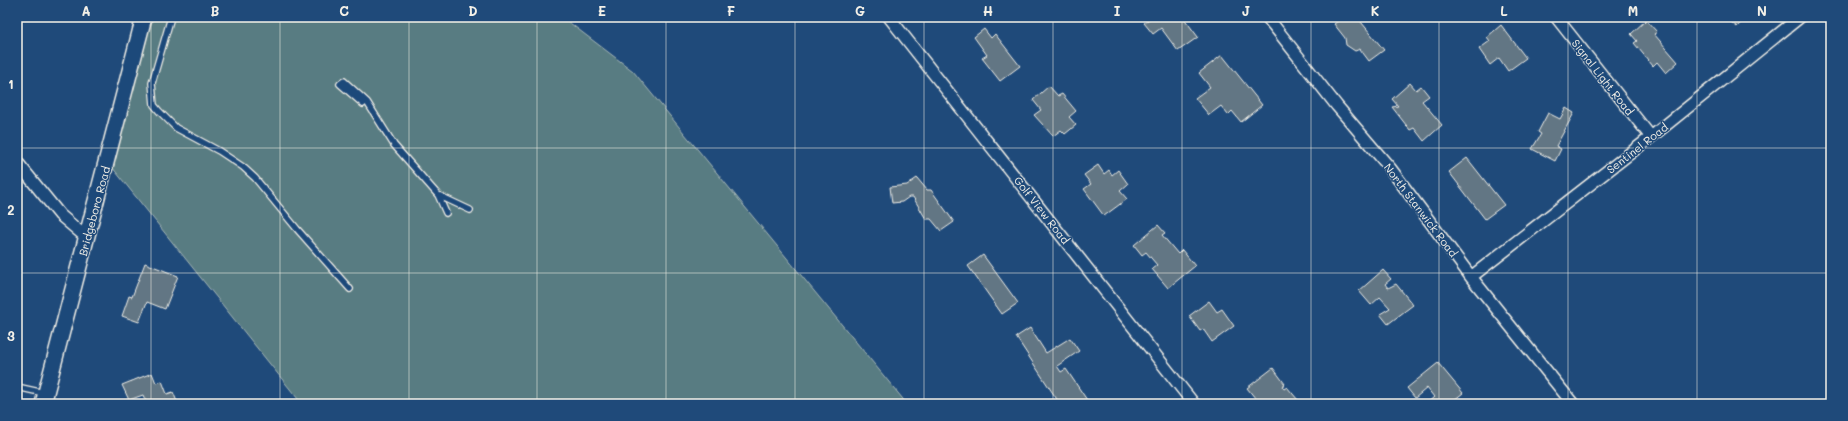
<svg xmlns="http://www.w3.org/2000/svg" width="1848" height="421" font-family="Mali,sans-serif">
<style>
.green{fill:#587c82;stroke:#a6b6b5}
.building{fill:#627684;stroke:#f4f1e8}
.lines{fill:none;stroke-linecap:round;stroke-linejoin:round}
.service-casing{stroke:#f4f1e8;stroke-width:8}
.minor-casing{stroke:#f4f1e8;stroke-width:14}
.secondary-casing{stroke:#f4f1e8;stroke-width:18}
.service{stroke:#1f4a7a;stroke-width:5.5}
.minor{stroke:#1f4a7a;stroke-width:11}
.secondary{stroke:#1f4a7a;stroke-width:15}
.grid{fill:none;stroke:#f4f1e8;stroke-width:1;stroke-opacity:0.55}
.labels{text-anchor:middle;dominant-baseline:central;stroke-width:3;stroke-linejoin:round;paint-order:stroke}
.street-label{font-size:11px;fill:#f4f1e8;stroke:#1f4a7a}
.neatline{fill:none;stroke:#f4f1e8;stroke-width:1.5}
.grid-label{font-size:13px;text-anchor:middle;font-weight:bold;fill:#f4f1e8}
</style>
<rect width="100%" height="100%" fill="#1f4a7a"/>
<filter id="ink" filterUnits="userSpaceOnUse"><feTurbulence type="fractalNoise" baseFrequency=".025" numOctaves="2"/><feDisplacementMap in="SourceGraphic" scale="8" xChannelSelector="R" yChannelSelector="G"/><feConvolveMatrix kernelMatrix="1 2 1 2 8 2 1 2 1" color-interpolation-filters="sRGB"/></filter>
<g filter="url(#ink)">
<!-- green -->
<path class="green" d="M144,17H562L633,71L907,404H302L112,167Z"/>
<!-- building -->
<path class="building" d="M1152,17H1183L1198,37L1178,51L1161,28L1153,34L1144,23Z
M1343,17H1357L1384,50L1369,61L1360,49L1355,51L1346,45L1345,38L1334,24Z
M1725,17H1746L1737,27Z
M1646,20L1657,32L1654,34L1678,62L1666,73L1657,62L1653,66L1634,43L1637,41L1631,34Z
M1501,25L1526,58L1508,71L1499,58L1490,65L1479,49L1490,41L1487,37Z
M984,29L991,38L995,34L1020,66L1000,81L982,58L987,55L974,37Z
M1222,55L1262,105L1241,122L1232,111L1228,115L1221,106L1209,115L1195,98L1210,87L1199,73Z
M1410,83L1416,90L1421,86L1429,96L1422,101L1442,125L1424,141L1414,128L1410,130L1392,107L1398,106L1392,99Z
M1049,86L1058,96L1062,94L1076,111L1069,117L1076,125L1065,134L1061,130L1053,136L1034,115L1041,110L1033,100Z
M1566,108L1574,113L1556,146L1561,149L1555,161L1532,149L1541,134L1538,132L1548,113L1560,119Z
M1467,158L1504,205L1485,219L1449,172Z
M1098,165L1104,174L1109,170L1112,175L1118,170L1128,184L1120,191L1127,199L1104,216L1084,189L1091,184L1084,175Z
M917,178L927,190H931L954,222L941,231L931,219H926L913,197H909L902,202L892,203L890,187L907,185Z
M1158,225L1165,233L1162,235L1178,254L1182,250L1195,266L1168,288L1152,269L1157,265L1146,252L1142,255L1134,245Z
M983,255L1018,303L1002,314L968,266Z
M145,263L178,276L165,309L147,302L139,322L122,316L129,296L132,297Z
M1383,270L1391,279L1385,284L1388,288L1396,284L1413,305L1388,324L1380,314L1390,308L1380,297L1371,305L1359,291Z
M1209,301L1217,312L1222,309L1234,326L1212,342L1203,329L1200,331L1189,316Z
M1030,328L1046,353L1070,338L1079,351L1057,366L1061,372L1066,369L1087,400L1085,401L1087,404H1060L1016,337Z
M1438,363L1463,393L1449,404H1426L1434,397L1427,388L1415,398L1407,388Z
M1273,368L1285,384L1282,386L1284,389L1287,387L1298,400L1295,404H1265L1263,402L1260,404L1247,388Z
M152,373L156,383L162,381L167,394L173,392L178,404H147L143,395L129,400L122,385Z"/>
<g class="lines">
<!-- service casing -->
<g class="service-casing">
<path id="service" d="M171,17L152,83L154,105L159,111L176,128L219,151L243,167L255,178L297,229L350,289
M363,104L340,84L344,81L367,102L394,145L438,195L446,213
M438,195L470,210
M17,387L44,393"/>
</g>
<!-- minor casing -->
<g class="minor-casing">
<path id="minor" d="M889,17L1194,404
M1267,17L1337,106L1390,168L1471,277L1573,404
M1556,17L1651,137
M17,162L60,215L87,238
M1471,277L1651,137L1800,17"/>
</g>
<!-- secondary casing -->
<g class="secondary-casing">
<path id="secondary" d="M43,404L144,17"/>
</g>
<!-- service -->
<use href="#service" class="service"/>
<!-- minor -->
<use href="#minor" class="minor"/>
<!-- secondary -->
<use href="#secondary" class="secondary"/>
</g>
</g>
<!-- grid -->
<path class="grid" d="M151,17V404M280,17V404M409,17V404M537,17V404M666,17V404M795,17V404M924,17V404M1053,17V404M1182,17V404M1311,17V404M1439,17V404M1568,17V404M1697,17V404M17,148H1831M17,273H1831"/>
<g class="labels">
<!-- street labels -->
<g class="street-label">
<text transform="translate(1603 77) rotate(52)">Signal Light Road</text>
<text transform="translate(1637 148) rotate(-38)">Sentinel Road</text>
<text transform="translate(1042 210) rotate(52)">Golf View Road</text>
<text transform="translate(1421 210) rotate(53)">North Stanwick Road</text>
<text transform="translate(94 211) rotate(-75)">Bridgeboro Road</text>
</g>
</g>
<!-- margin -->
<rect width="1848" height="421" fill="none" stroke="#1f4a7a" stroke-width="44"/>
<rect x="22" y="22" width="1804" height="377" class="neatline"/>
<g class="grid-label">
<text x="86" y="16">A</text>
<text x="215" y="16">B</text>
<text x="344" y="16">C</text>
<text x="473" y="16">D</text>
<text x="602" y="16">E</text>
<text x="731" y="16">F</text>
<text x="860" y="16">G</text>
<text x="988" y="16">H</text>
<text x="1117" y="16">I</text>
<text x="1246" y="16">J</text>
<text x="1375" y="16">K</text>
<text x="1504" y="16">L</text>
<text x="1633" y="16">M</text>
<text x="1762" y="16">N</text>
<text x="11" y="89">1</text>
<text x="11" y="215">2</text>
<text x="11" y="341">3</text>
</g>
</svg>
